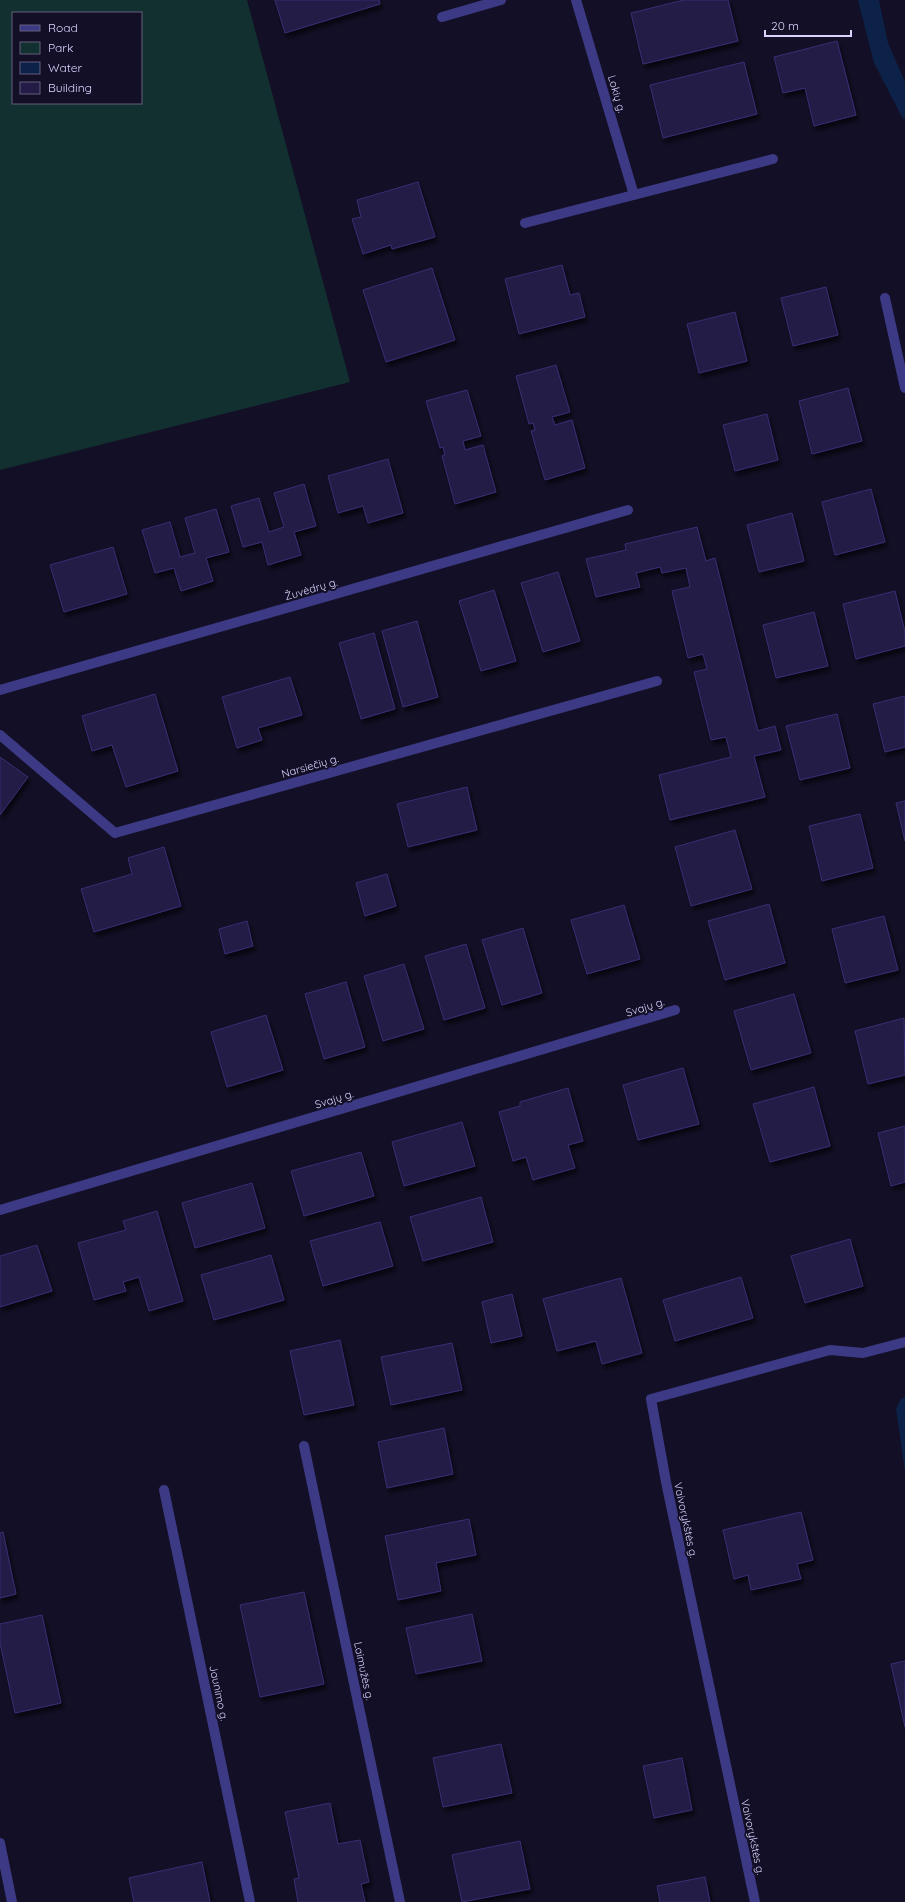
<svg xmlns="http://www.w3.org/2000/svg" width="905" height="1902" font-family="Quicksand,sans-serif">
<style>
.green{fill:#12302f;fill-rule:evenodd}
.water{fill:#0c2248}
.building{fill:#241b47;stroke:#3b2d73;filter:url(#shadow)}
.lines{fill:none;stroke-linecap:round;stroke-linejoin:round}
.minor{stroke:#3d3a85;stroke-width:10}
.labels{text-anchor:middle;dominant-baseline:central;stroke-width:4;stroke-linejoin:round;paint-order:stroke}
.street-label{font-size:11px;fill:#d9d4ff;stroke:#130f26}
</style>
<defs>
<filter id="shadow"><feDropShadow dx="2.5" dy="4.5" stdDeviation="2" flood-color="#0009"/></filter>
</defs>
<rect width="100%" height="100%" fill="#130f26"/>
<!-- green -->
<path class="green" d="M0,0H247L350,382L0,470ZM13,13H141V103H13Z"/>
<!-- water -->
<path class="water" d="M858,0H879L888,43L905,82V118L903,119L874,63Z
M905,1397V1471L896,1409L901,1399Z"/>
<!-- building -->
<path class="building" d="M275,0H379L380,4L285,33Z
M684,0H728L738,41L643,64L631,13Z
M837,41L856,115L814,126L805,88L783,93L774,57Z
M744,62L757,114L663,138L650,85Z
M418,182L435,237L392,249L391,245L363,254L352,219L361,217L357,200Z
M562,265L570,295L579,293L585,317L519,334L505,279Z
M432,268L455,340L386,362L363,290Z
M826,287L838,335L793,346L781,298Z
M735,312L747,361L699,373L687,324Z
M556,365L570,412L552,417L555,425L572,420L585,468L545,480L531,431L535,430L533,423L529,424L516,376Z
M848,388L862,441L812,454L799,401Z
M467,390L481,436L463,441L465,450L483,445L496,492L455,504L442,456L445,455L443,447L440,448L426,401Z
M767,414L778,460L735,471L723,425Z
M388,459L403,513L368,523L363,506L338,513L328,476Z
M304,484L316,526L294,532L301,555L268,565L262,542L243,547L231,506L259,498L269,532L284,527L274,493Z
M871,489L885,542L835,555L822,502Z
M216,509L229,552L206,558L213,581L181,591L174,568L155,573L142,530L170,522L180,557L195,553L185,518Z
M792,513L804,561L759,572L747,525Z
M697,527L706,561L715,558L758,731L775,726L781,750L754,756L765,797L670,820L659,775L731,757L726,737L711,740L694,672L707,669L703,654L688,658L672,591L690,587L686,568L662,573L660,567L636,573L640,587L596,597L586,559L626,550L625,544Z
M113,547L127,594L64,612L50,565Z
M558,572L580,641L543,652L521,583Z
M494,590L516,661L481,671L459,601Z
M895,591L905,632V646L856,659L843,604Z
M814,612L828,666L776,678L763,625Z
M417,621L438,697L403,707L382,631Z
M374,633L395,709L361,719L339,643Z
M290,677L302,715L258,728L262,740L237,748L222,697Z
M155,694L178,771L126,787L112,745L92,751L82,716Z
M905,696V747L885,752L873,704Z
M837,714L850,768L800,780L786,726Z
M0,757L28,777L0,815Z
M467,787L477,830L408,847L397,804Z
M905,801V841L896,803Z
M860,814L873,868L822,881L809,826Z
M735,830L752,889L691,906L675,847Z
M164,847L181,906L94,932L81,889L132,874L128,858Z
M387,874L396,906L365,916L356,883Z
M769,904L785,963L725,980L708,921Z
M624,905L640,959L587,974L571,920Z
M884,916L898,970L845,983L832,929Z
M247,921L253,946L225,954L219,929Z
M523,928L542,993L502,1005L482,940Z
M466,944L485,1008L444,1020L425,956Z
M404,964L424,1029L383,1041L364,976Z
M346,982L365,1047L324,1059L305,994Z
M794,994L811,1053L751,1070L734,1011Z
M266,1015L283,1070L227,1087L211,1032Z
M904,1018L905,1075L868,1084L855,1031Z
M683,1068L699,1124L638,1140L623,1085Z
M814,1087L830,1146L770,1162L753,1104Z
M568,1088L583,1141L568,1145L575,1168L533,1180L526,1157L513,1161L499,1112L520,1106V1102Z
M462,1122L475,1166L404,1186L392,1142Z
M905,1126V1182L891,1186L878,1133Z
M361,1152L374,1196L304,1216L291,1171Z
M252,1183L265,1228L195,1248L182,1203Z
M481,1197L493,1242L423,1261L410,1217Z
M157,1211L183,1301L149,1311L139,1277L123,1282L126,1291L94,1300L78,1243L126,1230L123,1221Z
M380,1222L393,1266L323,1286L310,1241Z
M850,1239L863,1286L805,1303L791,1256Z
M37,1245L52,1291L0,1307V1256Z
M271,1255L284,1300L214,1320L201,1275Z
M741,1277L753,1318L675,1341L663,1300Z
M621,1278L642,1353L602,1364L596,1341L557,1351L543,1299Z
M512,1294L522,1336L491,1343L482,1302Z
M340,1340L354,1405L304,1415L290,1351Z
M452,1343L462,1390L391,1405L381,1357Z
M444,1428L453,1474L387,1488L378,1442Z
M801,1512L813,1560L797,1564L801,1579L751,1590L748,1575L734,1579L723,1530Z
M469,1519L476,1555L436,1563L441,1591L398,1600L385,1536Z
M3,1532L16,1594L0,1598V1533Z
M304,1592L324,1684L260,1697L240,1605Z
M472,1614L482,1661L416,1674L406,1628Z
M42,1615L61,1703L15,1713L0,1643V1624Z
M905,1661V1727L891,1664Z
M501,1744L512,1793L443,1807L433,1758Z
M682,1758L692,1810L654,1818L643,1766Z
M330,1803L338,1844L360,1840L369,1882L361,1884L365,1902H298L294,1879L299,1878L285,1812Z
M520,1841L530,1889L462,1902L452,1855Z
M202,1862L210,1902H134L129,1878Z
M705,1877L710,1902H660L657,1886Z"/>
<g class="lines">
<!-- minor -->
<path class="minor" d="M576,0L634,195
M442,17L501,0
M525,223L773,159
M885,298L905,388
M0,690L628,510
M0,735L115,833L657,681
M0,1210L675,1010
M304,1446L400,1902
M164,1490L250,1902
M0,1843L12,1902
M755,1902L666,1482L651,1399L830,1350L863,1353L905,1342"/>
</g>
<g class="labels">
<!-- street labels -->
<g class="street-label">
<text transform="translate(617 94) rotate(74)">Lokių g.</text>
<text transform="translate(311 589) rotate(-16)">Žuvėdrų g.</text>
<text transform="translate(310 766) rotate(-16)">Narsiečių g.</text>
<text transform="translate(645 1007) rotate(-17)">Svajų g.</text>
<text transform="translate(334 1099) rotate(-17)">Svajų g.</text>
<text transform="translate(686 1520) rotate(78)">Vaivorykštės g.</text>
<text transform="translate(364 1671) rotate(78)">Laimužės g.</text>
<text transform="translate(219 1693) rotate(78)">Jaunimo g.</text>
<text transform="translate(753 1837) rotate(78)">Vaivorykštės g.</text>
</g>
</g>
<!-- legend -->
<rect x="12" y="12" width="130" height="92" fill="#130f26" stroke="#625e7d"/>
<rect x="20" y="25" width="20" height="6" fill="#3d3a85" stroke="#625e7d"/>
<text x="48" y="32" font-size="12" fill="#d9d4ff">Road</text>
<rect x="20" y="42" width="20" height="12" fill="#12302f" stroke="#625e7d"/>
<text x="48" y="52" font-size="12" fill="#d9d4ff">Park</text>
<rect x="20" y="62" width="20" height="12" fill="#0c2248" stroke="#625e7d"/>
<text x="48" y="72" font-size="12" fill="#d9d4ff">Water</text>
<rect x="20" y="82" width="20" height="12" fill="#241b47" stroke="#625e7d"/>
<text x="48" y="92" font-size="12" fill="#d9d4ff">Building</text>
<!-- scale -->
<path d="M765 30v6h86v-6" fill="none" stroke="#d9d4ff" stroke-width="2"/>
<text x="771" y="30" font-size="12" fill="#d9d4ff" stroke="#130f26" stroke-width="3" paint-order="stroke">20 m</text>
</svg>
